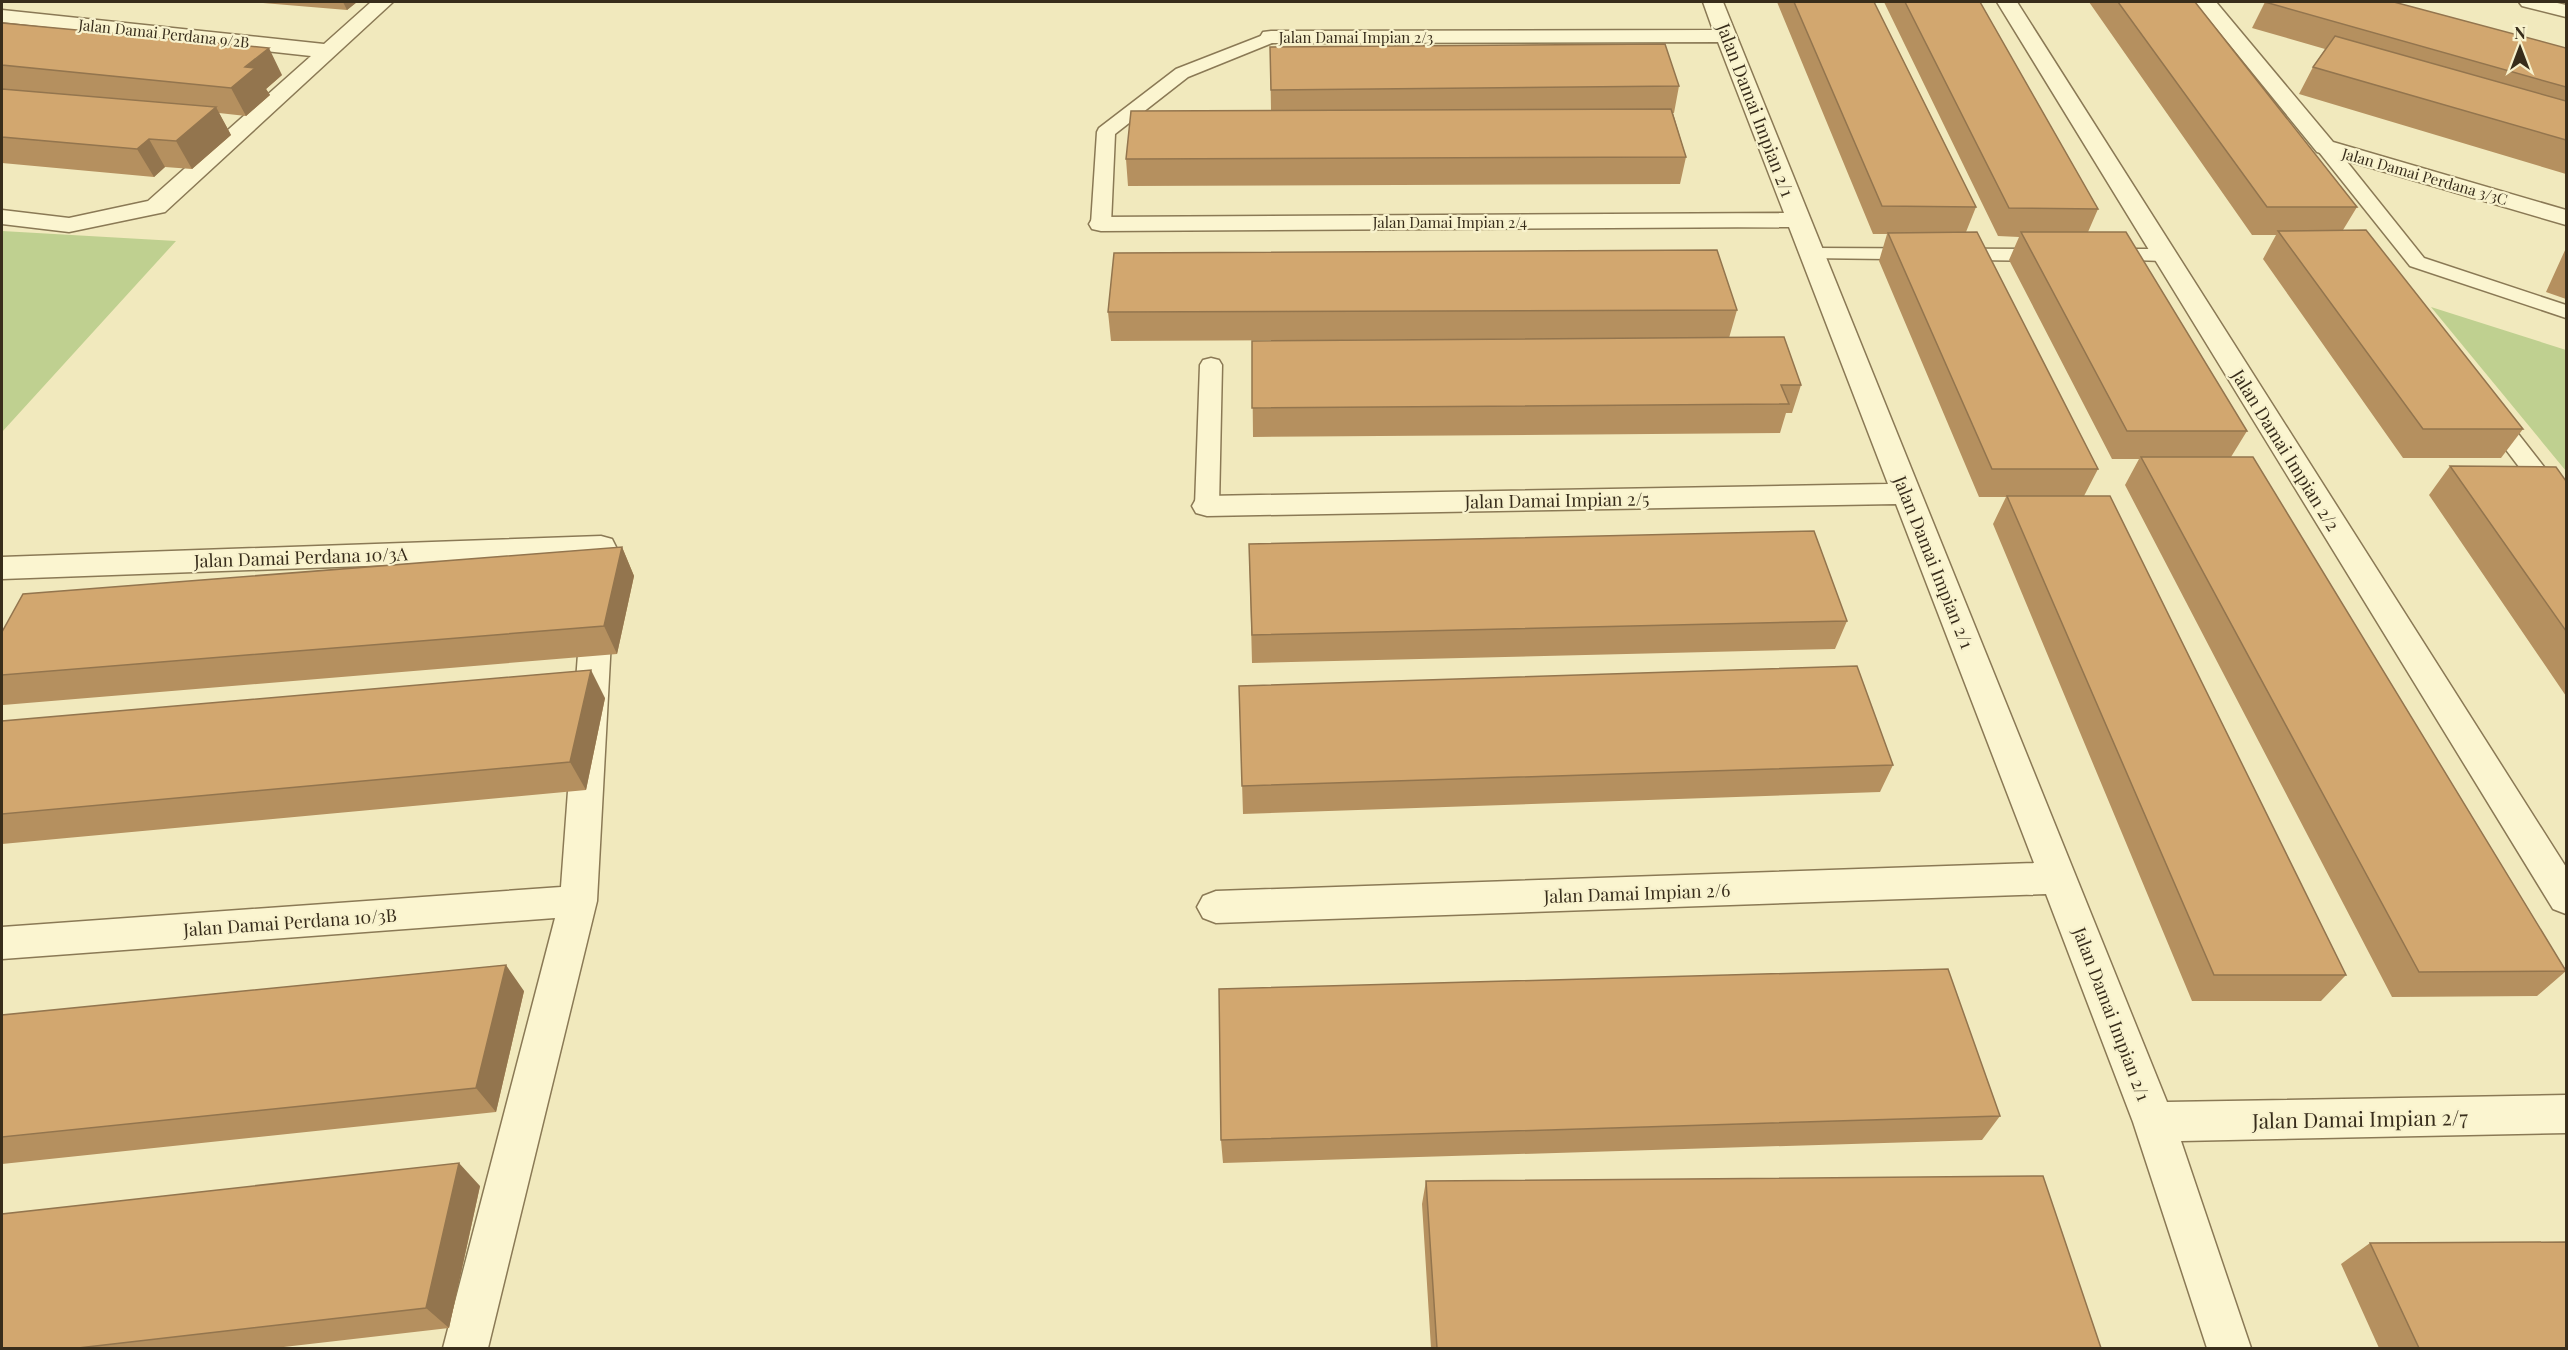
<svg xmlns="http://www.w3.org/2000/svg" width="2568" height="1350" font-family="'Playfair Display',serif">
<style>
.green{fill:#bfd090}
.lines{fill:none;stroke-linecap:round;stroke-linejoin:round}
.service-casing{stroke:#8a7955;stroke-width:3}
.minor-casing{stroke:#8a7955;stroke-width:3}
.service{fill:#fbf5d0;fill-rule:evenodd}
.minor{fill:#fbf5d0;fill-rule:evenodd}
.wall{fill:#b5905f}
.shaded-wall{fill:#93754e}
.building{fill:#d2a76f;stroke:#93754e;stroke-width:1.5}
.labels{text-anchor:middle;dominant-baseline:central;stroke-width:4.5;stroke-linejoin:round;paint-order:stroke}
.far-street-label{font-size:15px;fill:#382d1b;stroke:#f8f2cd}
.street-label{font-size:18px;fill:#382d1b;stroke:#f8f2cd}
.near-street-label{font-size:21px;fill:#382d1b;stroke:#f8f2cd}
</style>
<rect width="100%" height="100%" fill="#f1e9bd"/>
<!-- green -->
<path class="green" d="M2,231L176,241L2,432Z
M2431,307L2566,350V471Z"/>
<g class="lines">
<!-- service casing -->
<g class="service-casing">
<path id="service" d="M1271,32L1277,33L1280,37L1277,41L1188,77L1115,134L1111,224L1108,228H1094L1091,224L1097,132L1099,128L1176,69Z
M2325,141L2332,143L2424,258L2566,305V318L2410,266L2315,147L2318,143Z
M1813,248L2048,249L2055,251L2058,255L2055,259L2048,261L1806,258L1803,254L1806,250Z
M2105,249H2165L2172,251L2175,255L2172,259L2165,261L2098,259L2095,255L2098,251Z
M1211,358L1219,360L1222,365L1219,506L1216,512L1207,514L1198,512L1195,506L1200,365L1203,360Z
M2490,406L2498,408L2566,495V519L2557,517L2482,418L2478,413L2482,408Z"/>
</g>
<!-- minor casing -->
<g class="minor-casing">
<path id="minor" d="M371,2H393L165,212L69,232L2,224V210L69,218L148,201L311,56L2,22V10L324,44Z
M1703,2H1723L2167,1102L2566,1095V1133L2181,1141L2251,1348H2207L2133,1122L2046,894L1216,923L1203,918L1197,907L1203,896L1216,891L2034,863L1896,504L1207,516L1196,513L1192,506L1196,499L1207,496L1888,484L1789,227L1101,231L1092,229L1089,224L1092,219L1101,217L1784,213L1718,42L1271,43L1263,42L1260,37L1263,32L1271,31L1713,30Z
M1997,2H2017L2566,867V914L2553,909Z
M2195,2H2216L2333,142L2566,210V225L2317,152Z
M2519,2H2553L2566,5V17L2522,6Z
M601,536L612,539L616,547L597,901L488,1348H443L555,918L2,959V927L561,887L585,558L2,579V557Z"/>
</g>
<!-- service -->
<use href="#service" class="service"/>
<!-- minor -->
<use href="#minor" class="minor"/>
</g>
<!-- wall -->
<path class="wall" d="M251,2H357L347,10Z
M1777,2H1874L1976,207L1966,232L2098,469L2084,496L2346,975L2321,1001H2192L1993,524L2006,497H1979L1879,261L1887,234H1873Z
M1884,2H1980L2098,209L2088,232L2247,431L2231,457L2566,970V971L2537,996L2392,997L2125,485L2139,459H2112L2009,260L2019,237L1998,236Z
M2089,2H2195L2357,207L2343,230L2523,429L2501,458H2403L2263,259L2276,235H2252Z
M2265,2L2566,48V174L2299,94L2313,67L2325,49L2252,28Z
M2,23L282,75L266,89L270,95L246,116L219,113L231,135L192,169L165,167L154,177L2,163Z
M1270,47L1679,86L1674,113H1673L1686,157L1680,184L1128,186L1126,159L1271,110Z
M2566,248V299L2546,292Z
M1737,310L1729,338L1801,385L1792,413H1786L1780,433L1253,437L1252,341L1577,339L1111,341L1108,312Z
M2450,466L2566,481V696L2429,495Z
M1249,544L1847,621L1835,649L1252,663Z
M622,547L634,576L617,654L3,705L2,703V632Z
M1239,686L1893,765L1880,792L1243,814Z
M605,698L586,790L2,844V721Z
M524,991L496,1112L2,1164V1015Z
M2000,1116L1982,1140L1223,1163L1221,1140Z
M1426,1181L2101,1348H1431L1422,1204Z
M480,1186L449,1328L275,1348H2Z
M2370,1243L2566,1348H2379L2341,1264Z"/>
<!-- shaded-wall -->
<path class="shaded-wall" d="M343,2H357L347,10Z
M269,48L282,75L266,89L270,95L246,116L231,88L245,67Z
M216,107L231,135L192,169L176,141Z
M149,139L165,167L154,177L137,149Z
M622,547L634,576L617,654L604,626Z
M591,670L605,698L586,790L570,762Z
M506,965L524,991L496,1112L476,1088Z
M459,1163L480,1186L449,1328L426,1308Z"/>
<!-- building -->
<path class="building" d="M1794,2H1874L1976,207L1882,206Z
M1905,2H1980L2098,209L2009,208Z
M2118,2H2195L2357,207H2267Z
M2265,2H2394L2566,48V87Z
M2,23L269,48L245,67L255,68L231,88L2,65Z
M2335,36L2566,101V140L2313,67Z
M1665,44L1679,86L1271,90L1270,47Z
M2,89L216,107L176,141L149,139L137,149L2,137Z
M1671,109L1686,157L1126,159L1131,111Z
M2366,230L2523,429H2423L2278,231Z
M1977,232L2098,469H1992L1888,233Z
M2021,232H2126L2247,431H2127Z
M1717,250L1737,310L1108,312L1114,253Z
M1784,337L1801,385H1781L1789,404L1252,408V341Z
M2141,457H2253L2566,971L2419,972Z
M2450,466L2556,467L2566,481V631Z
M2007,496H2110L2346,975H2214Z
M1814,531L1847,621L1252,635L1249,544Z
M622,547L604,626L2,675V632L23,594Z
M1857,666L1893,765L1242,786L1239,686Z
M591,670L570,762L2,814V721Z
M506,965L476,1088L2,1137V1015Z
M1948,969L2000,1116L1221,1140L1219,989Z
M459,1163L426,1308L78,1348H2V1214Z
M2043,1176L2101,1348H1437L1426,1181Z
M2566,1242V1348H2419L2370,1243Z"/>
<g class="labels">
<!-- far-street labels -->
<g class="far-street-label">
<text transform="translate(164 33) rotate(6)">Jalan Damai Perdana 9/2B</text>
<text x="1356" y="37">Jalan Damai Impian 2/3</text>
<text transform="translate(2425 176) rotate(16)">Jalan Damai Perdana 3/3C</text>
<text x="1450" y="222">Jalan Damai Impian 2/4</text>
</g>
<!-- street labels -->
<g class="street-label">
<text transform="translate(1756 110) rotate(69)">Jalan Damai Impian 2/1</text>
<text transform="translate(2286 450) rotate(58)">Jalan Damai Impian 2/2</text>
<text transform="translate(1557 500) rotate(-1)">Jalan Damai Impian 2/5</text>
<text transform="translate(301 557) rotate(-2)">Jalan Damai Perdana 10/3A</text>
<text transform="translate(1934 562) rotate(68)">Jalan Damai Impian 2/1</text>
<text transform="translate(1637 893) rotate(-2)">Jalan Damai Impian 2/6</text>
<text transform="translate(290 922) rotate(-4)">Jalan Damai Perdana 10/3B</text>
<text transform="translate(2112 1014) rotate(69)">Jalan Damai Impian 2/1</text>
</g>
<!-- near-street labels -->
<g class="near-street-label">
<text transform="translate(2360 1118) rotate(-1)">Jalan Damai Impian 2/7</text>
</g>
</g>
<!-- border -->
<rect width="2568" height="1350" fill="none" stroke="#382d1b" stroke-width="6"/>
<!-- north arrow -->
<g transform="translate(2520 48)" stroke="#f8f2cd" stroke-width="4.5" paint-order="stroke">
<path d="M0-4.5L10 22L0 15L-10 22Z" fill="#382d1b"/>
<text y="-9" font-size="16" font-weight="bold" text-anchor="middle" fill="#382d1b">N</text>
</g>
</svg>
